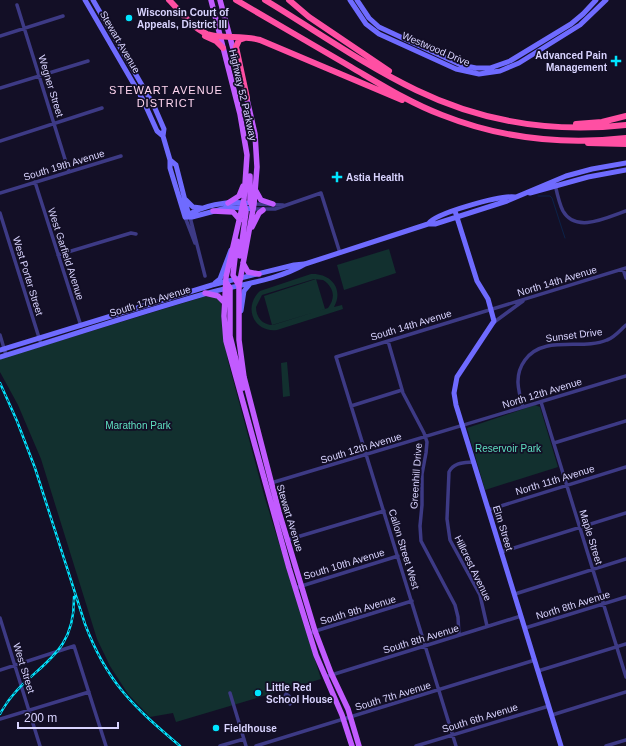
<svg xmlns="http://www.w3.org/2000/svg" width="626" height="746" font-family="Helvetica,sans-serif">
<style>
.green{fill:#12302f;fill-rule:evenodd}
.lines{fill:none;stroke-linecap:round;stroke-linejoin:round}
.stream{stroke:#0c2248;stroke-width:1}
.street{stroke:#3d3a85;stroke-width:3.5}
.secondary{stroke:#6f6bff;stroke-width:5}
.primary{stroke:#c25bff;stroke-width:5.5}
.highway{stroke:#ff4fa3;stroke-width:6}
.rail-casing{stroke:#00e5ff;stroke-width:2.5}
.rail{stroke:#130f26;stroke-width:1;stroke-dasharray:3;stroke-linecap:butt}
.poi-dot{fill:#00e5ff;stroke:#130f26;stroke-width:1.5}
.labels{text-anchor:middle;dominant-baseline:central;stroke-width:3.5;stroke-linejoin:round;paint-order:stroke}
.poi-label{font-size:10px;font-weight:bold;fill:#d9d4ff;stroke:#130f26;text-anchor:start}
.street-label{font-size:10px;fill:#d9d4ff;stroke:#130f26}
.park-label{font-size:10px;fill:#5fe0c0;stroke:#130f26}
.neighbourhood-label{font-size:11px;letter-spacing:1px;fill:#ffd6f0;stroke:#130f26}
</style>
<rect width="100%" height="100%" fill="#130f26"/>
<!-- green -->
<path class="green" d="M389,249L396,273L344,290L337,265Z
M311,274C331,273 344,289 334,307L342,305L343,309L277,330C253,333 243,306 260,291ZM314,279L323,280C334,287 336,298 328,308L273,325C262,325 256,317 256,307L262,295Z
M316,279L325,309L272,325L264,296Z
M213,296L220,300L221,303L222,327L228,361L264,495L321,679L176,722L173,713L150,717L128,694L110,666L97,639L41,459L18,405L0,372V359L203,297Z
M287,362L290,396L283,397L281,363Z
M535,405L540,407L558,467L485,490L467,428Z"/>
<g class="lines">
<!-- stream -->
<path class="stream" d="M538,196H550L552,198L565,238"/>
<!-- street -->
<path class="street" d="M17,5L69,172
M0,36L63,16
M0,88L88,61
M0,141L102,108
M35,182L81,326
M555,184C557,193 559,203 563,211C576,234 608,217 626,211
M0,193L121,156
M254,204L283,205
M253,209H275L321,193L340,253
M0,213L41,344
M185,217L195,243
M190,217L205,276
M58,255L131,233L136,234
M623,269L626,278
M493,323L523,301
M0,335L6,355
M388,341L403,393L424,433L427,442L426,453L422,474V505L420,526L421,541L455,605L458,617L459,635
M541,402L626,677
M351,406L402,390
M523,407C518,390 514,375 525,360C544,334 582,351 607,340C615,337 620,330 626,325
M554,443L626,421
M474,462C464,463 454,462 449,472L447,519L450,540L480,595L487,626
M271,483L626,376
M488,510L626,467
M287,540L384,511
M501,552L626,513
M295,588L398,556
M515,594L626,559
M0,618L40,746
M525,628L626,597
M309,633L412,601
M0,670L74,646L106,746
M538,671L626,644
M325,677L521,616
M230,693L246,746
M286,694L289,696H287L290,704L284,698Z
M552,715L626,692
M0,719L89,692
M220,746L244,739
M256,746L535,660
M416,746L549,706
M456,746L336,357L626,268
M606,746L626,740"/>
<!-- secondary -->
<path class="secondary" d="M85,0L143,100L157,131L163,136L170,160V168L185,217
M93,0L154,106L164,129L163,136
M350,0L366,24L379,34L456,69L479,74L500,71L519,63L580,25L606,0
M357,0L369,18L379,27L461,65L476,68H490L510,61L571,24L583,14L596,0
M170,160L176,165L189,216
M530,193L588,177L626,170
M186,200L193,207L201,208
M455,211L477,281L488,299L494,321L457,377L454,393L456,405L561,746
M185,217C202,205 227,201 247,203
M186,217H192L230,207L253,209
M428,224C435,213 501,195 515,197
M215,283L220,279L231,250
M241,311L244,291L249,285
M0,350L212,285L294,265L304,264
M0,357C68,336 135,314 204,294C238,284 274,282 305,264L428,224H435L507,201L566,176L592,169L626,163"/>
<!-- primary -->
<path class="primary" d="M211,0L240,114L247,155L244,199L226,277L224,316L226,341L289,568L316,655L342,715L352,746
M220,0L235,56
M246,95L255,134L257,167L254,204L239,286V340L244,377L279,512L315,631L331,673L348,709L359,746
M250,176V201L253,209
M256,191L261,200L273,204
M228,203L239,196L243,186
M213,211L233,212L240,220
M252,227L259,213L263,210
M237,241L233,275L239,286
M240,256L246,212L244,204
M243,263L248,272L259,274
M226,282L230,288V336L243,388
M205,293L218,296L224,302"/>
<!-- highway -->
<path class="highway" d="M169,0C180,11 192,28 207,34C221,39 243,35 260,40L402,100
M236,0C274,22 313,45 351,67C380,84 410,103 442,115C500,138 564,145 626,138
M265,0C315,30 364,65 416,90C482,122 554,133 626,125
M289,0L309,17L389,71
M205,36L216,41L223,48
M245,38L239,40L236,47L247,98
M576,124L602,122L626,116
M588,143L626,144"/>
<!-- rail casing -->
<g class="rail-casing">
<path id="rail" d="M0,383L17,421L35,468L85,624C107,683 134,707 180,746
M0,714C26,665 75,664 74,597"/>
</g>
<!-- rail -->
<use href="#rail" class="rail"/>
</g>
<!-- markers -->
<g class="poi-dot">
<circle cx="129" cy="18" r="4"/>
<path d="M614 55h4v4h4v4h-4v4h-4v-4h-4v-4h4z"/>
<path d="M335 171h4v4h4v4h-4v4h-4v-4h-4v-4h4z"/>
<circle cx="258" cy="693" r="4"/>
<circle cx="216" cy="728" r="4"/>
</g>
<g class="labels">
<!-- poi labels -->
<g class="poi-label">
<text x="137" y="12">Wisconsin Court of<tspan x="137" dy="12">Appeals, District III</tspan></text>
<text x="607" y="55" text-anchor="end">Advanced Pain<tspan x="607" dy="12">Management</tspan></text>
<text x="346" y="177">Astia Health</text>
<text x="266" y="687">Little Red<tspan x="266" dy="12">School House</tspan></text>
<text x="224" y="728">Fieldhouse</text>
</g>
<!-- street labels -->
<g class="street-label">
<text transform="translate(120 42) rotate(60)">Stewart Avenue</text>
<text transform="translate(436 49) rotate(23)">Westwood Drive</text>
<text transform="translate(51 86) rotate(73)">Wegner Street</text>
<text transform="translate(243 95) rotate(77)">Highway 52 Parkway</text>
<text transform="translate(64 165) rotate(-17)">South 19th Avenue</text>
<text transform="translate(66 254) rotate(72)">West Garfield Avenue</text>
<text transform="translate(28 276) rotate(73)">West Porter Street</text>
<text transform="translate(557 281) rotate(-17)">North 14th Avenue</text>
<text transform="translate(150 301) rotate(-17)">South 17th Avenue</text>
<text transform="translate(411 325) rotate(-17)">South 14th Avenue</text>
<text transform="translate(574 335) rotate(-7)">Sunset Drive</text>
<text transform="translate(542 393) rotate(-17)">North 12th Avenue</text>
<text transform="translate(361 448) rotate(-17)">South 12th Avenue</text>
<text transform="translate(416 476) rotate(-86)">Greenhill Drive</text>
<text transform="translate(555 480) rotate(-17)">North 11th Avenue</text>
<text transform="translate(290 518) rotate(73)">Stewart Avenue</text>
<text transform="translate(503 528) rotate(73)">Elm Street</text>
<text transform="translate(591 537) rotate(73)">Maple Street</text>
<text transform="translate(404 549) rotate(73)">Callon Street West</text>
<text transform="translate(344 564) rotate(-17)">South 10th Avenue</text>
<text transform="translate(473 568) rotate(64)">Hillcrest Avenue</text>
<text transform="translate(573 605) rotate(-17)">North 8th Avenue</text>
<text transform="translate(358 610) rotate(-17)">South 9th Avenue</text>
<text transform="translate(421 639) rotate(-17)">South 8th Avenue</text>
<text transform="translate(24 668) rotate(73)">West Street</text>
<text transform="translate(393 696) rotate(-17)">South 7th Avenue</text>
<text transform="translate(480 718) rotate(-17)">South 6th Avenue</text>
</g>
<!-- park labels -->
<g class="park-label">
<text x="138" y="425">Marathon Park</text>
<text x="508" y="448">Reservoir Park</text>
</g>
<!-- neighbourhood labels -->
<g class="neighbourhood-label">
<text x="166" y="90">STEWART AVENUE<tspan x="166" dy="13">DISTRICT</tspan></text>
</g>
</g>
<!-- scale -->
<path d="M18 722v6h100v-6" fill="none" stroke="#d9d4ff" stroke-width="2"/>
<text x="24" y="722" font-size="12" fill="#d9d4ff" stroke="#130f26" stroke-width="3" paint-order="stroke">200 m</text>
</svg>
